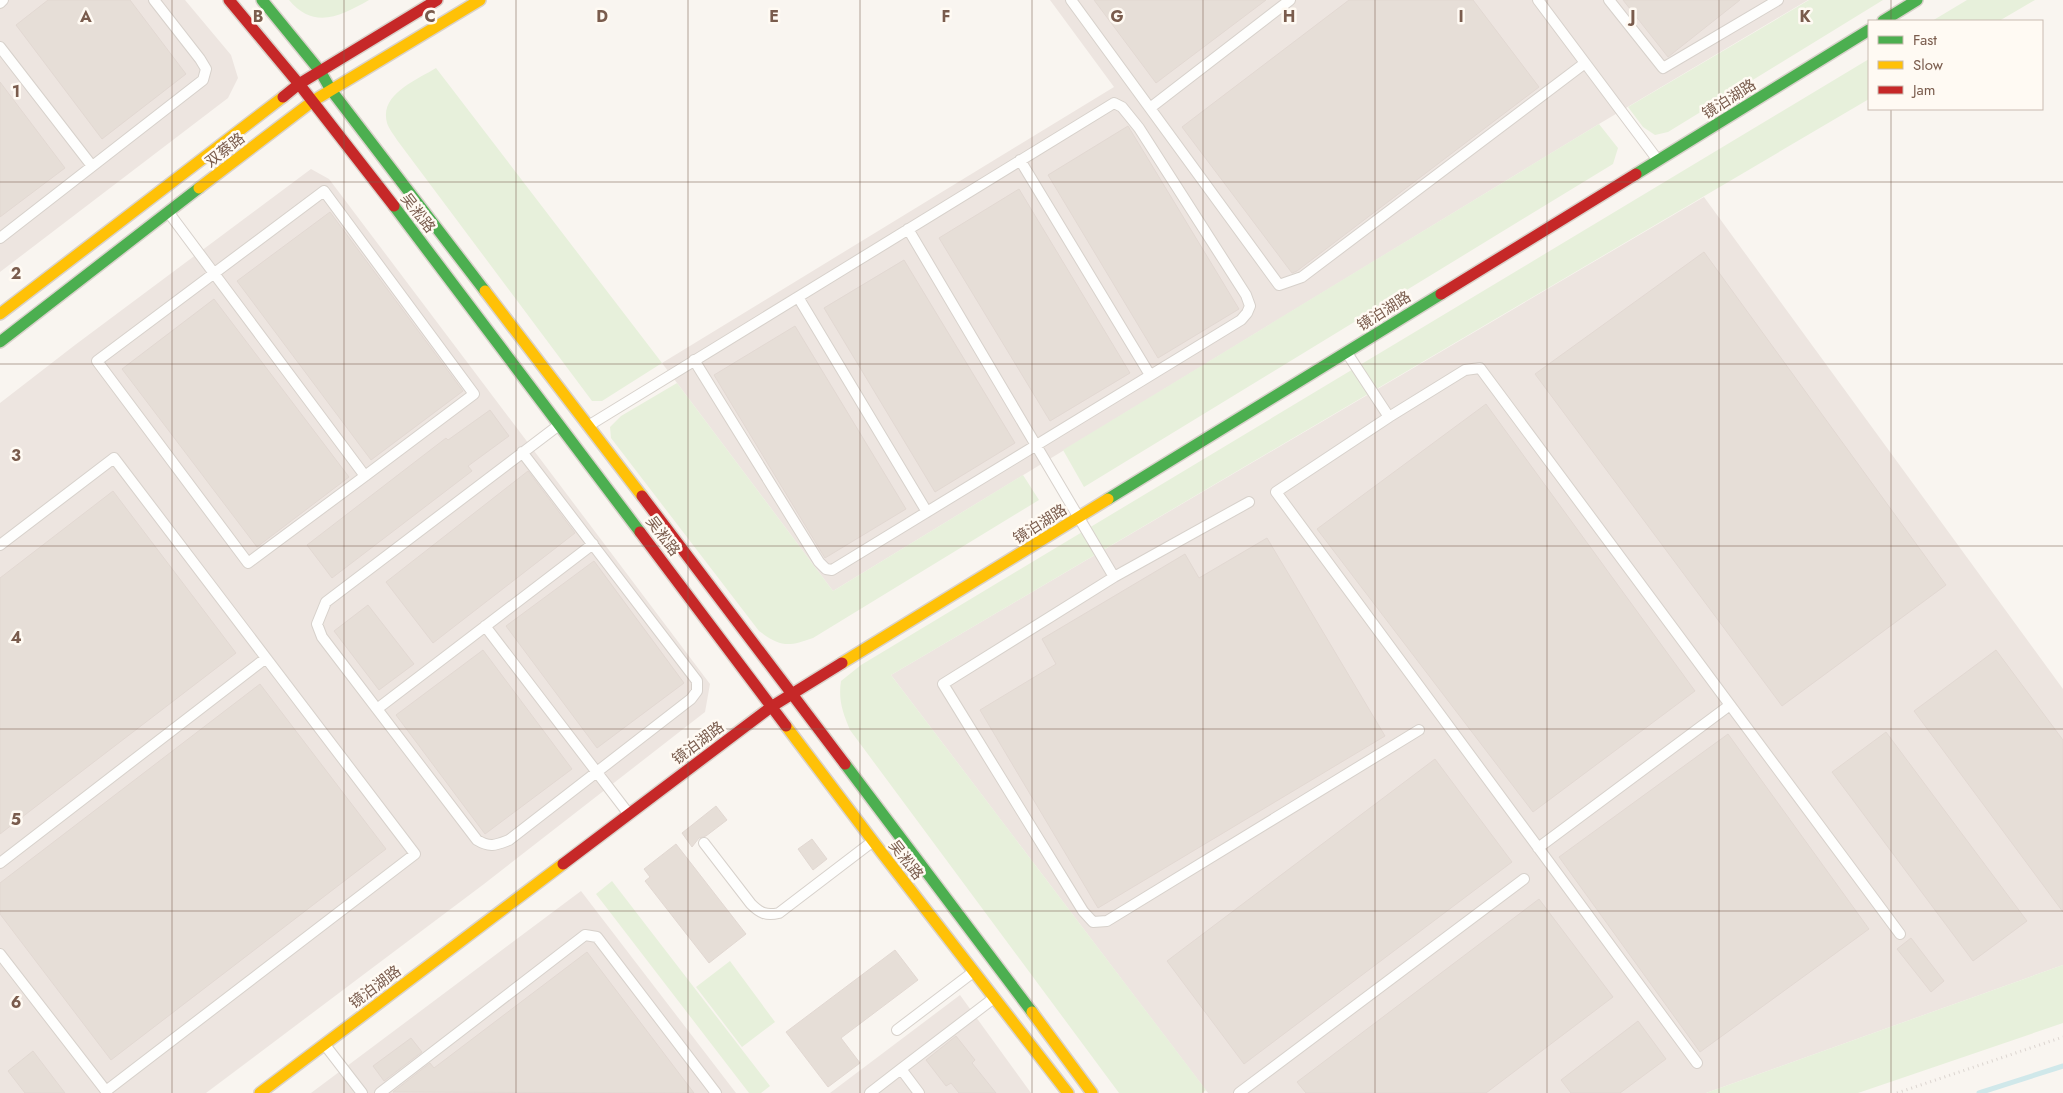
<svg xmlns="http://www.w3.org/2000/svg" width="2063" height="1093" font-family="Jost,'Noto Sans SC',sans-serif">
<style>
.industrial{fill:#ede5e0}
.green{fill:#e7f0db}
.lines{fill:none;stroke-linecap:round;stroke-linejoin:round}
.stream{stroke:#d0e8ea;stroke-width:5}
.building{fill:#e6ded7;stroke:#e2d8d2}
.lane-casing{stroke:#d7d1cb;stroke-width:12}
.fast-casing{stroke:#d9d2cb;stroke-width:14}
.slow-casing{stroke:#d9d2cb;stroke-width:14}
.jam-casing{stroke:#d9d2cb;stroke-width:14}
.path{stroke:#dcd5d0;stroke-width:3;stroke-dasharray:1 4;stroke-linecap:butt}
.lane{stroke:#fefefd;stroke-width:10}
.fast{stroke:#4caf50;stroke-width:11}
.slow{stroke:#ffc107;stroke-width:11}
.jam{stroke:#c62828;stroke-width:11}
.grid{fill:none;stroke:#7a5c4d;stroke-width:1;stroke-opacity:0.55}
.labels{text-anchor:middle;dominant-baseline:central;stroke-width:5;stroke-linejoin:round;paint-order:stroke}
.street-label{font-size:15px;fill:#7a5c4d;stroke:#fffaf3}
.grid-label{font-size:16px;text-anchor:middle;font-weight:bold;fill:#7a5c4d;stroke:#fffaf3;stroke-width:5;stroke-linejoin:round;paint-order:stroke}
</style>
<rect width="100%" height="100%" fill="#f9f5f0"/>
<!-- industrial -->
<path class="industrial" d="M0,0H185L231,55L238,78L228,98L0,272Z
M1050,0H1808L1599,124L833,591L662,363L1114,87Z
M311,169L329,179L710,684L705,712L484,884L206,1093H0V403L75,345Z
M1704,197L2063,689V965L1706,1093H1208L891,675Z
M581,891L736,1093H311Z
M960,995L1031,1093H830Z"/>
<!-- green -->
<path class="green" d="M289,0H369C341,16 314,30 289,0Z
M1809,0H1883L1668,132L1655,135L1643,127L1628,107Z
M1967,0H2035L1999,21H1932Z
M1869,59V99L891,675L1206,1090L1202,1093H1119L850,730C843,713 838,700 841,681L861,665Z
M436,68L662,363L602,401H592L397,140C394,135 389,129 387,123C379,94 417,80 436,68Z
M1599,124L1618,148L1613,164L1084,487L1063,450Z
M677,383L833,591L1023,475L1039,500L813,638C788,647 781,647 759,631L611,438L610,427L621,416Z
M612,881L770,1086L761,1093H749L596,894Z
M730,961L775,1022L742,1047L696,987Z
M2063,965V1023L1858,1093H1706Z"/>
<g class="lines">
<!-- stream -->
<path class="stream" d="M1979,1093L2063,1066"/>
</g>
<!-- building -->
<path class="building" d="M48,0H130L186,74L102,139L16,25Z
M1094,0H1266L1156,83Z
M1349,0H1473L1539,87L1297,271L1292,273L1182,127Z
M1623,0H1740L1668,57Z
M0,82L65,168L0,217Z
M1128,126L1239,309L1158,358L1048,175Z
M1019,189L1130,373L1050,421L939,238Z
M330,212L463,391L371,460L237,281Z
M1704,252L1946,585L1782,706L1535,374Z
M904,260L1015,443L935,492L824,308Z
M214,299L349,477L257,547L122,369Z
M795,326L906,509L825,558L714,375Z
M1486,404L1695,691L1533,812L1317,529Z
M490,410L509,436L468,466L472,471L332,578L307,545L446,438L448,440Z
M528,471L575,533L433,643L386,582Z
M113,491L236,653L0,834V578Z
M1267,538L1385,736L1098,908L980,710L1056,664L1042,639L1185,554L1199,578Z
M594,561L684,683L597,748L506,626Z
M368,605L414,664L379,690L334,631Z
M483,650L572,769L485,834L396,715Z
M1996,650L2063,740V912L1914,711Z
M260,684L386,849L111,1060L0,914V883Z
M1886,732L2027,921L1973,961L1832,772Z
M1728,734L1869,929L1700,1052L1559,857Z
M1435,759L1512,862L1244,1064L1167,961Z
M716,806L727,820L706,836L699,838L692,847L682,833Z
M812,839L827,859L813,870L798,849Z
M676,844L746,934L709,963L645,881L650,877L644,869Z
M1539,899L1613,997L1486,1093H1306L1297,1082Z
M1911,938L1944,981L1931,992L1897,949Z
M895,950L918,980L841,1038L860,1063L828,1087L786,1032Z
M587,952L694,1093L393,1092L430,1063L434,1068Z
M1638,1021L1666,1059L1620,1093H1571L1561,1080Z
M956,1036L975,1060L972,1063L996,1093H959L951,1083L946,1086L926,1060Z
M411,1038L422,1052L384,1081L373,1066Z
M33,1051L65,1093H25L8,1071Z"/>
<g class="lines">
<!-- lane casing -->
<g class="lane-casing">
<path id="lane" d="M1071,0L1279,285L1302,277L1585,63
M1538,0L1657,159
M1609,0L1663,68L1778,0
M0,3L3,0
M0,47L92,166
M1150,108L1290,0
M1020,160L1150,375
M169,213L365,476L474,394L324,191L97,361L248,563L365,476
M908,229L1114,577L943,684L1083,911L1093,922L1107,921L1419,730
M0,238L203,80L206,69L200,59L154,0
M798,297L927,512
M1347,353L1389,417L1276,492L1697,1063
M1389,417L1465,370L1480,368L1900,934
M588,426C763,318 939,211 1114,103L1122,107L1139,128L1246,295L1250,306L1247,313L1241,320L832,570L826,569L819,562L694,360
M522,452L697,681V691L691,699L509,840C496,845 490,848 477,840L322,637L317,624L326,602L559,425
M0,545L114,458L415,854L106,1091L0,954
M1114,577L1249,502
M485,626L628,813
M377,709L593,544
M704,843L751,904C760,913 766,916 779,913L872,842
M1538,848L1730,705
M0,863L266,658
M897,1030L972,973
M325,1045L362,1093
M901,1069L994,998
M380,1093L585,935L597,937L716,1093
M870,1093L901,1069L919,1093
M1239,1093L1524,879"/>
</g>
<!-- fast casing -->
<g class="fast-casing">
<path id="fast" d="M262,0L320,71L331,90L485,291
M1883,21L1917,0
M1636,174L1869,30
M394,206L640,532
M0,342L199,188
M1108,499L1441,294
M845,764L1032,1012"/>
</g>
<!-- slow casing -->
<g class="slow-casing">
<path id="slow" d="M199,188L313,101L480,0
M485,291L642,496
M0,314L283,97
M842,663L1108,499
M786,726L882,853L1068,1093
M1032,1012L1092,1093
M260,1093L563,864"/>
</g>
<!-- jam casing -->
<g class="jam-casing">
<path id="jam" d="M229,0L299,84L394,206
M283,97L299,84L437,0
M1441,294L1636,174
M642,496L845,764
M640,532L786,726
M563,864L771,707L842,663"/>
</g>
<!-- path -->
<path class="path" d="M1897,1093L2063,1037"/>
<!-- lane -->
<use href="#lane" class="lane"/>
<!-- fast -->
<use href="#fast" class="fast"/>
<!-- slow -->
<use href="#slow" class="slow"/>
<!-- jam -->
<use href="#jam" class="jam"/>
</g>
<!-- grid -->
<path class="grid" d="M172,0V1093M344,0V1093M516,0V1093M688,0V1093M860,0V1093M1032,0V1093M1203,0V1093M1375,0V1093M1547,0V1093M1719,0V1093M1891,0V21M1891,109V1093M0,182H2063M0,364H2063M0,546H2063M0,729H2063M0,911H2063"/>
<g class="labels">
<!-- street labels -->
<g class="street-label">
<text transform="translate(1729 99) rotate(-32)">镜泊湖路</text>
<text transform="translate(225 150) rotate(-38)">双蔡路</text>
<text transform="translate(418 213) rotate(52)">吴淞路</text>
<text transform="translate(1384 311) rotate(-32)">镜泊湖路</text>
<text transform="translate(1040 524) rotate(-32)">镜泊湖路</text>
<text transform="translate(663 536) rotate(53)">吴淞路</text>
<text transform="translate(698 743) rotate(-37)">镜泊湖路</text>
<text transform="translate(906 860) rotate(52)">吴淞路</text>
<text transform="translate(375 987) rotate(-37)">镜泊湖路</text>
</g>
</g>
<g class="grid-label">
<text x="86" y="22">A</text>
<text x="258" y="22">B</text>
<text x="430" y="22">C</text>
<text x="602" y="22">D</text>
<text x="774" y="22">E</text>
<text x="946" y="22">F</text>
<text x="1117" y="22">G</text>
<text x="1289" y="22">H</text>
<text x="1461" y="22">I</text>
<text x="1633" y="22">J</text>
<text x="1805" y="22">K</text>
<text x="16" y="97">1</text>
<text x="16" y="279">2</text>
<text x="16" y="461">3</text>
<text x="16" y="643">4</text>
<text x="16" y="825">5</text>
<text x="16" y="1008">6</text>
</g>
<!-- legend -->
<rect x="1868" y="20" width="175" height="90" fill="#fffaf3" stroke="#cabbb1"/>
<rect x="1878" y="36" width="25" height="8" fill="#4caf50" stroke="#cabbb1"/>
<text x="1913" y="45" font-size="15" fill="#7a5c4d">Fast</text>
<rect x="1878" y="61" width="25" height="8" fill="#ffc107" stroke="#cabbb1"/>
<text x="1913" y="70" font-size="15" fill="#7a5c4d">Slow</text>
<rect x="1878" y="86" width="25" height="8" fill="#c62828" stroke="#cabbb1"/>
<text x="1913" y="95" font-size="15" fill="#7a5c4d">Jam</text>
</svg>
